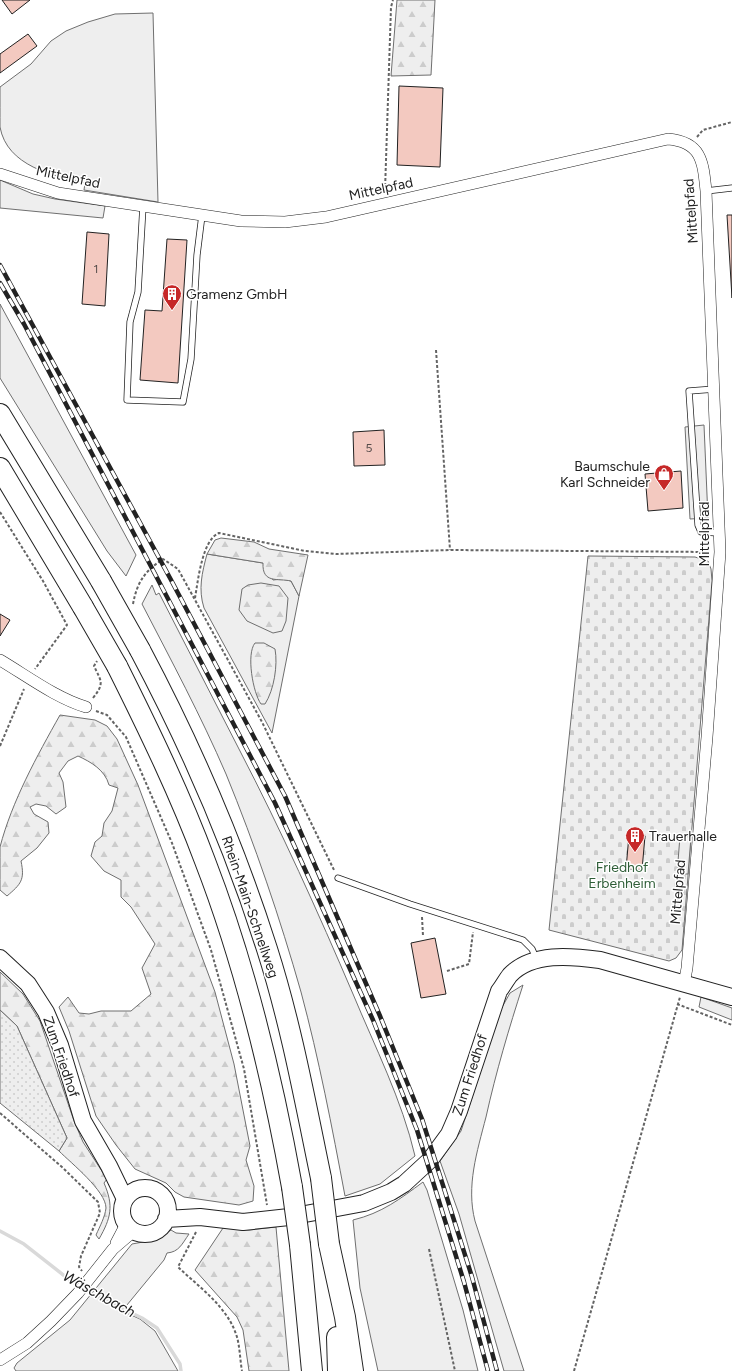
<svg xmlns="http://www.w3.org/2000/svg" width="732" height="1371" font-family="Figtree,sans-serif">
<style>
.green{fill:#eee;stroke:#6f6f6f}
.forest{fill:url(#forest-firs);stroke:#6f6f6f}
.cemetery{fill:url(#cemetery-stones);stroke:#6f6f6f}
.garden{fill:url(#garden-dots);stroke:#6f6f6f}
.parking{fill:#ededed;stroke:#6f6f6f}
.lines{fill:none;stroke-linecap:round;stroke-linejoin:round}
.stream{stroke:#d9d9d9;stroke-width:3.5}
.building{fill:#f3c9c0;stroke:#222}
.lane-casing{stroke:#222;stroke-width:7}
.street-casing{stroke:#222;stroke-width:12}
.secondary-casing{stroke:#222;stroke-width:18}
.highway-casing{stroke:#222;stroke-width:22}
.path{stroke:#646464;stroke-width:2;stroke-dasharray:3 2;stroke-linecap:butt}
.lane{stroke:#fff;stroke-width:5.5}
.street{stroke:#fff;stroke-width:11}
.secondary{stroke:#fff;stroke-width:16}
.highway{stroke:#fff;stroke-width:20}
.rail-casing{stroke:#222;stroke-width:4.5}
.rail{stroke:#fff;stroke-width:3;stroke-dasharray:9;stroke-linecap:butt}
.highway-bridge-casing{stroke:#222;stroke-width:22;stroke-linecap:butt}
.highway-bridge{stroke:#fff;stroke-width:20}
.labels{text-anchor:middle;dominant-baseline:central;stroke-width:3;stroke-linejoin:round;paint-order:stroke}
.number-label{font-size:12px;fill:#564c4a}
.street-label{font-size:14px;fill:#222;stroke:#fff}
.poi-label{font-size:14px;fill:#222;stroke:#fff;text-anchor:start}
.park-label{font-size:14px;fill:#2f5e38;stroke:#fff}
.water-label{font-size:15px;font-style:italic;fill:#222;stroke:#fff}
</style>
<defs>
<pattern id="forest-firs" width="22" height="20" patternUnits="userSpaceOnUse"><rect width="22" height="20" fill="#eee"/><path d="M5 1l3.5 6h-7zM16 11l3.5 6h-7z" fill="#ccc"/></pattern>
<pattern id="cemetery-stones" width="16" height="16" patternUnits="userSpaceOnUse"><rect width="16" height="16" fill="#eee"/><path d="M2 7V4a2 2 0 0 1 4 0v3zM10 15v-3a2 2 0 0 1 4 0v3z" fill="#ccc"/></pattern>
<pattern id="garden-dots" width="8" height="8" patternUnits="userSpaceOnUse"><rect width="8" height="8" fill="#eee"/><path d="M2 2h.1M6 6h.1" fill="none" stroke="#ccc" stroke-width="1.8" stroke-linecap="round"/></pattern>
</defs>
<rect width="100%" height="100%" fill="#fff"/>
<!-- green -->
<path class="green" d="M153,13L158,202L84,190L85,183C53,176 7,166 0,127C0,115 0,100 0,87L31,64L51,41L66,31L88,22L115,14Z
M0,180L33,194L55,199L105,206L103,218L0,208Z
M0,304L136,555L126,576L107,551L0,378Z
M207,554L263,563L273,580L282,579L291,581L299,596L272,733L204,608C198,589 202,573 207,554Z
M152,585L156,595L159,593C186,646 213,698 240,751C281,830 318,912 353,994C375,1047 402,1100 415,1156L380,1184L345,1196C332,1127 319,1059 301,992C280,918 255,845 226,774C201,716 171,660 142,604Z
M523,985C509,1028 496,1072 486,1117C477,1152 466,1186 475,1221L524,1371H504L459,1214L440,1161L461,1131L501,1009L510,993Z
M701,997L732,1008V1020L699,1007Z
M423,1182L427,1190L463,1310L478,1371H378L360,1288L353,1220C382,1213 400,1199 423,1182Z
M171,1230L176,1233L189,1234C182,1244 179,1252 167,1253L164,1260L122,1311L140,1319L155,1331L178,1371H16L14,1368L17,1363L70,1320L132,1244L154,1240Z"/>
<!-- forest -->
<path class="forest" d="M397,0H435L431,75L391,76Z
M221,538L254,542L269,549L308,555L299,596L291,581C278,578 262,584 263,563L207,554L215,540Z
M261,583L279,586L288,598L286,621L282,631L273,633L247,621L239,610L242,589L248,585Z
M255,643H264L275,649C278,665 274,690 265,704H261C253,693 246,654 255,643Z
M60,715L95,720L107,726L117,739L138,785L215,992L234,1064L250,1146L246,1160L254,1186L253,1201L239,1205L184,1197L175,1192L166,1183L135,1169L116,1145L96,1116L69,1031L59,1007L68,997L79,1013L89,1014L101,1011H131L151,994L142,968L155,944L131,907L121,897V880L104,871L91,856L95,842L102,836L104,823L112,811L118,788L109,785C105,770 91,762 78,756L68,761L59,773L63,782L66,807L56,814L46,806L36,804L30,807L34,814L48,822L49,833L37,848L21,861C25,880 21,884 7,896L0,890C0,877 0,860 0,847C12,801 37,756 60,715Z
M0,972L23,994L40,1021L74,1121L83,1142L107,1179L104,1183C114,1206 111,1218 99,1239L96,1235C100,1226 105,1217 106,1208C106,1191 71,1163 59,1151L67,1138L17,1026L0,1010Z
M276,1227L289,1371H249L243,1330L237,1317L195,1270L223,1228L249,1230Z"/>
<!-- cemetery -->
<path class="cemetery" d="M588,556L695,557L708,561L711,569L712,581L682,950L676,958L669,961L549,930Z"/>
<!-- garden -->
<path class="garden" d="M0,1010L17,1026L67,1138L59,1151L0,1103Z"/>
<!-- parking -->
<path class="parking" d="M704,425L708,518L690,519L685,427Z
M680,836L691,837L688,874H677Z"/>
<g class="lines">
<!-- stream -->
<path class="stream" d="M0,1231L24,1244L71,1281L92,1294L142,1318L157,1328L180,1364L181,1371"/>
</g>
<!-- building -->
<path class="building" d="M2,0H30L12,14Z
M28,34L37,46L0,73V54Z
M399,86L443,88L440,167L397,165Z
M727,215H732V298Z
M87,232L109,234L105,306L82,304Z
M167,239L187,240L178,383L140,380L145,310L162,311Z
M384,430L385,465L354,466L353,432Z
M681,471L683,508L648,511L645,474Z
M0,614L10,620L0,636Z
M629,835L645,836L642,870L626,869Z
M435,938L446,994L421,998L411,943Z"/>
<g class="lines">
<!-- lane casing -->
<g class="lane-casing">
<path id="lane" d="M706,191L732,188
M143,206L138,292L130,322L127,400L183,402L191,359L197,255L202,215
M715,389L689,391L698,525L701,532L720,533
M338,878L410,904L523,940L532,949L536,958"/>
</g>
<!-- street casing -->
<g class="street-casing">
<path id="street" d="M0,174L58,193L241,221L285,222L326,217L668,139C702,142 703,162 706,191L720,552L707,737L687,968L684,984
M0,660C27,676 56,698 86,707
M116,1243L126,1224
M0,1360L27,1343L51,1321L78,1293L113,1249L134,1231"/>
</g>
<!-- secondary casing -->
<g class="secondary-casing">
<path id="secondary" d="M0,958L28,984L46,1012L60,1045L83,1121L109,1166L125,1199
M122 1211a23 23 0 1 1 46 0a23 23 0 1 1-46 0Z
M166,1219L200,1217L243,1222L289,1217L364,1203L391,1192L404,1184L430,1160L449,1134L459,1111L499,991C503,986 506,980 510,975C532,952 571,956 600,960L732,997"/>
</g>
<!-- highway casing -->
<g class="highway-casing">
<path id="highway" d="M0,414L101,581
M0,468L83,607
M140,650C191,746 234,845 267,949C291,1024 305,1101 321,1178
M117,666C149,730 180,794 205,861C246,967 272,1076 292,1187
M329,1244L345,1317L353,1371
M300,1245L312,1371
M337,1337L338,1371"/>
</g>
<!-- path -->
<path class="path" d="M697,137L703,130L732,122
M385,191L391,7L393,0
M436,350L450,550
M0,512L43,581L67,625L35,669
M195,598C198,581 202,540 219,533L305,551L336,554L450,550L708,552
M133,604C137,582 145,571 163,559L178,569L262,722L334,870
M93,698C105,683 101,681 94,666L97,661
M96,711L107,715L126,737L172,843L211,950L244,1069L267,1205
M0,746L24,689
M422,917L423,936
M447,971L469,964L473,932
M677,1004L732,1025
M0,1113L63,1168L98,1202L100,1213L81,1256L79,1267L82,1271
M196,1232L178,1267C200,1288 228,1307 237,1337C240,1348 240,1360 242,1371
M429,1249L455,1371
M574,1371L680,997"/>
<!-- lane -->
<use href="#lane" class="lane"/>
<!-- street -->
<use href="#street" class="street"/>
<!-- secondary -->
<use href="#secondary" class="secondary"/>
<!-- highway -->
<use href="#highway" class="highway"/>
<!-- rail casing -->
<g class="rail-casing">
<path id="rail" d="M0,265L170,578L285,796L380,1016L422,1119L472,1277L497,1371
M0,283L24,324L275,803L373,1020L417,1130L464,1282L488,1371"/>
</g>
<!-- rail -->
<use href="#rail" class="rail"/>
<!-- highway-bridge casing -->
<g class="highway-bridge-casing">
<path id="highway-bridge" d="M101,581L140,650
M83,607L117,666
M321,1178L329,1244
M292,1187L300,1245"/>
</g>
<!-- highway-bridge -->
<use href="#highway-bridge" class="highway-bridge"/>
</g>
<!-- icons -->
<defs>
<g id="building-pin" transform="scale(1)"><path d="M0 17L-7.5 6A9.5 9.5 0 1 1 7.5 6Z" fill="#c62828" stroke="#fff"/><path d="M-4-6H4V6H1V3H-1V6H-4ZM-2.5-4.3h1.7v1.8h-1.7ZM.8-4.3h1.7v1.8H.8ZM-2.5-1h1.7V.8h-1.7ZM.8-1h1.7V.8H.8Z" fill="#fff"/></g>
<g id="shop-pin" transform="scale(1)"><path d="M0 17L-7.5 6A9.5 9.5 0 1 1 7.5 6Z" fill="#c62828" stroke="#fff"/><path d="M-5-2.5h2.3a2.7 3.5 0 0 1 5.4 0H5L5.5 6h-11ZM-1.5-2.5h3a1.5 2.3 0 0 0-3 0Z" fill="#fff"/></g>
</defs>
<g fill-rule="evenodd">
<use href="#building-pin" x="172" y="294"/>
<use href="#shop-pin" x="664" y="474"/>
<use href="#building-pin" x="635" y="836"/>
</g>
<g class="labels">
<!-- number labels -->
<g class="number-label">
<text x="96" y="269">1</text>
<text x="369" y="448">5</text>
</g>
<!-- street labels -->
<g class="street-label">
<text transform="translate(68 177) rotate(12)">Mittelpfad</text>
<text transform="translate(381 189) rotate(-12)">Mittelpfad</text>
<text transform="translate(691 211) rotate(-94)">Mittelpfad</text>
<text transform="translate(704 534) rotate(-90)">Mittelpfad</text>
<text transform="translate(678 892) rotate(-85)">Mittelpfad</text>
<text transform="translate(250 907) rotate(71)">Rhein-Main-Schnellweg</text>
<text transform="translate(61 1057) rotate(71)">Zum Friedhof</text>
<text transform="translate(470 1075) rotate(-72)">Zum Friedhof</text>
</g>
<!-- poi labels -->
<g class="poi-label">
<text x="186" y="294">Gramenz GmbH</text>
<text x="650" y="466" text-anchor="end">Baumschule<tspan x="650" dy="16">Karl Schneider</tspan></text>
<text x="649" y="836">Trauerhalle</text>
</g>
<!-- park labels -->
<g class="park-label">
<text x="622" y="867">Friedhof<tspan x="622" dy="16">Erbenheim</tspan></text>
</g>
<!-- water labels -->
<g class="water-label">
<text transform="translate(99 1294) rotate(29)">Wäschbach</text>
</g>
</g>
</svg>
